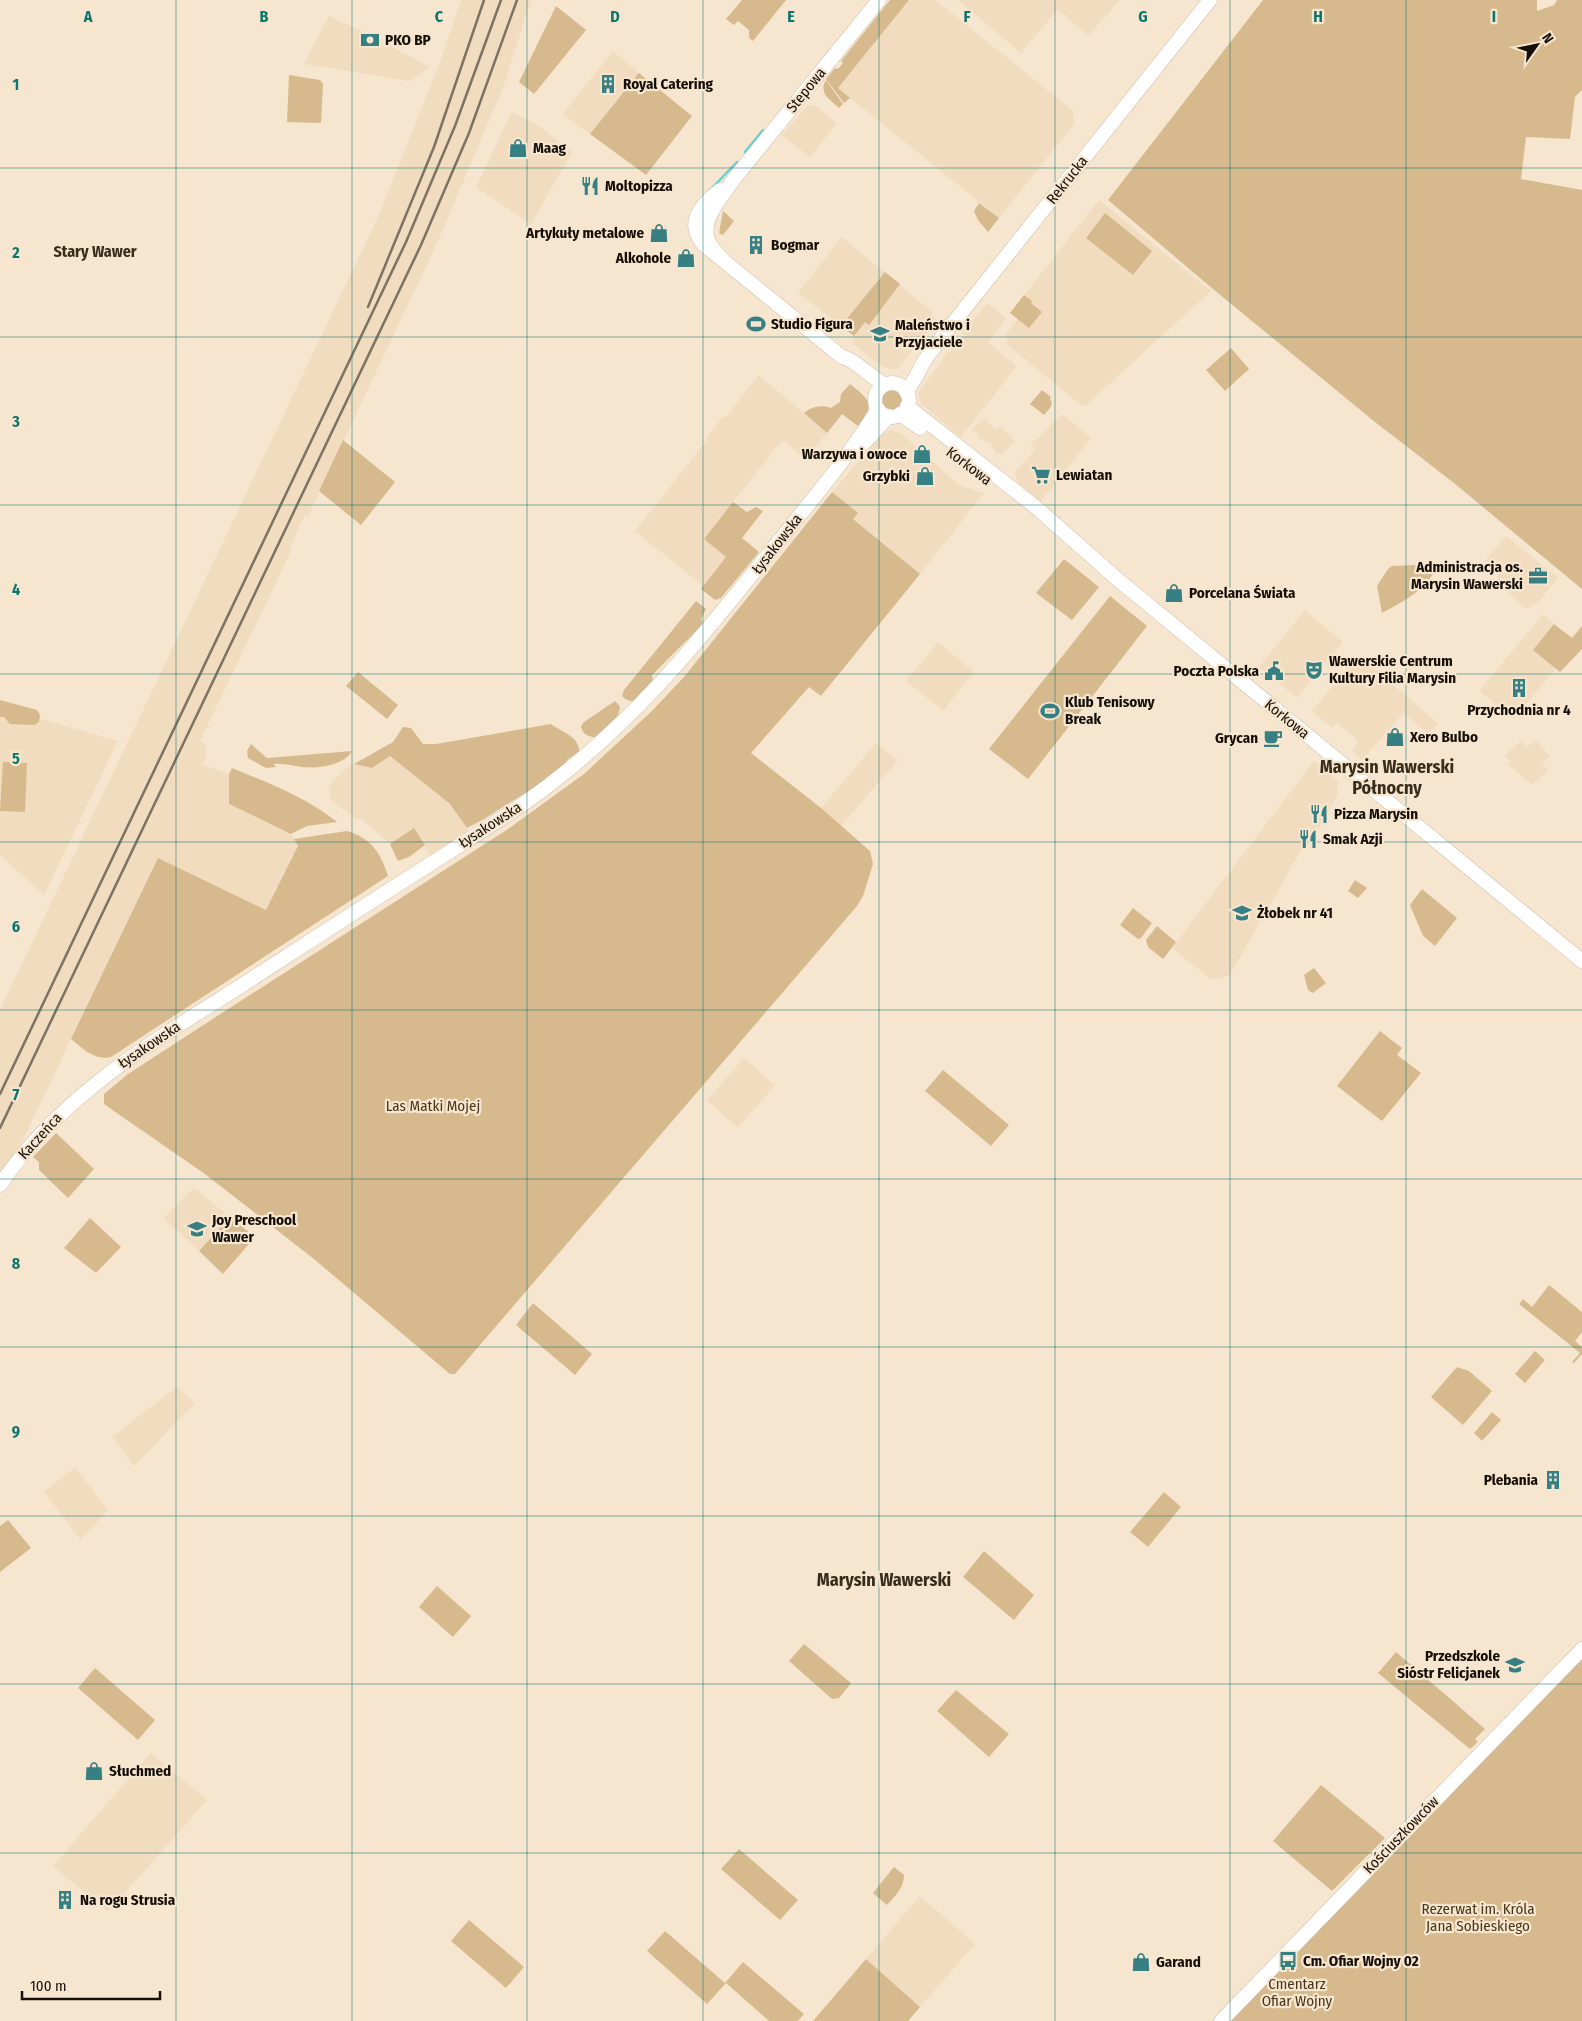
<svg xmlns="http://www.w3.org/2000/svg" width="1582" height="2021" font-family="'Fira Sans Condensed',sans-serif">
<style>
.built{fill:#f1dcbf}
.green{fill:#d7b98e}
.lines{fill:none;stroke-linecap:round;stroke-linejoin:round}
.stream{stroke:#67d0d6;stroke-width:2.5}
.secondary-casing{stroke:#cdbda7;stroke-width:15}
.secondary{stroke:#fff;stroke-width:14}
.rail{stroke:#7d7263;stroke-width:2.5}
.grid{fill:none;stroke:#0f766e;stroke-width:1;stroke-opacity:0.55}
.labels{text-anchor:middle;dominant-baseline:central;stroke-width:4.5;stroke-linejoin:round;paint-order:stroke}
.poi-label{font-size:15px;font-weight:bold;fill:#150f07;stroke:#f6e6cf;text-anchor:start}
.street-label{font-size:15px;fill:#150f07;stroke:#f6e6cf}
.park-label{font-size:15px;fill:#483619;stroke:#f6e6cf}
.neighbourhood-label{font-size:16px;font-weight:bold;fill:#382c1a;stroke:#f6e6cf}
.quarter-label{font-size:18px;font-weight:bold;fill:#382c1a;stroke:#f6e6cf}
.grid-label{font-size:16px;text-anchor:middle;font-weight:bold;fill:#0f766e;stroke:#f6e6cf;stroke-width:4.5;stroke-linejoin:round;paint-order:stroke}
</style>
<rect width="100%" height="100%" fill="#f6e6cf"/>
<!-- built -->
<path class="built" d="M461,0H531L504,85L439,239L308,516L305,514L290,548L292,549L200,741L206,745V757L202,765L229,774V804L291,834L298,846L266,910L158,858L16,1154L0,1178V1010L379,215L440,62Z
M909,0H936L1073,111L1074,124L999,218L838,88Z
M958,0H1120L1088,36L1058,9L1021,53Z
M329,16L362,31L430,67L409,81L304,64Z
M613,51L639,73L590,134L563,114Z
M815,105L837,123L810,157L782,135L806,107Z
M512,112L539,126L572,152L531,224L476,187Z
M1099,200L1211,291L1085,406L1080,404L1006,344L1009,339L1005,335L1018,319L1010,313Z
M842,237L931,311L935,322L902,364L897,369H890L880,365L852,343L855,338L854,336L798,293Z
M987,303L1006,318L988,342L1017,366L961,437L921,404L918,393L948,352L950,353L964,335L962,333Z
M759,375L827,433L806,459L782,440L704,539L726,557L703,586L635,531L707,440L706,438L723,417L725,418Z
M1062,414L1091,438L1041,501L1017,482L1015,472L1035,450L1030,445Z
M984,419L996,430L1001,427L1015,442L1002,455L999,453L997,454L989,442L986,443L982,439L981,440L976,431L974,433L971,430Z
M889,430L901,433L959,485L984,493L920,574L853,519L858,513L832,492L881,435Z
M1506,536L1556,576L1557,579L1540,600L1527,609L1502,588L1498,578L1499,573L1485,561Z
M1305,610L1343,642L1297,698L1259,667Z
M1543,614L1554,624L1533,650L1556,668L1514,719L1479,691Z
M938,642L974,672L943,711L906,681Z
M1358,655L1438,723L1429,734L1403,713L1364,758L1361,759L1352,751L1358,742L1353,736L1337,723L1333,728L1312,711Z
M0,710H11L118,741L44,895L0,855Z
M1536,740L1550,756L1542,764L1548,770L1532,785L1508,764L1510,761L1505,755L1521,741L1526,747Z
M876,743L898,760L841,826L821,808Z
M390,756L450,804L469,832L431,857L414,828L390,844L362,820L356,819L331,800L329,790L331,784L344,770L354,764L372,768Z
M1314,761L1339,782L1337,784L1338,794L1320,827L1296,859L1229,976L1212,980L1172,948Z
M744,1058L775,1085L738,1128L707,1100Z
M196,1189L230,1217L199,1251L164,1218L191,1190Z
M177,1387L195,1403L134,1466L112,1437Z
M75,1467L108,1510L81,1540L44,1492Z
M151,1753L207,1800L108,1912L53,1866Z
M920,1896L975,1944L920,2007L866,1959Z"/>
<!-- green -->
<path class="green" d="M742,0H786L753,41L749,38V30L738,21L734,25L726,19Z
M890,0H909L838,88L850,98L844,103L826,79L835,68L838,69L843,63L841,61Z
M1263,0H1537V11L1554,5L1557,0H1582V90L1575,97L1570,139L1526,137L1521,179L1582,190V589L1454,483L1375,422L1213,289L1108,200Z
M556,6L586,30L534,94L519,82Z
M639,73L692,116L646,175L590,134Z
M289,75L320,80L323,84L321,123L287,122Z
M826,80L843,104L839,108C830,100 818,93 826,80Z
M979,203L999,218L988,232L978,220L974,211Z
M723,211L734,221L723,235L719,233Z
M1105,213L1152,251L1133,275L1086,238Z
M885,272L900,284L869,325L865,322L854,336L841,326Z
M1024,295L1032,301L1031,303L1042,312L1029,328L1010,313Z
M1231,348L1249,369L1225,391L1206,370Z
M850,384C871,401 875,404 858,426L842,414L827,433L804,413C810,407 823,404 831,408L840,402L841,394Z
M1042,390L1051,397L1050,399C1055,405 1048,410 1044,415L1030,404Z
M882 400a10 10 0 1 1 20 0a10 10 0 1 1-20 0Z
M343,440L395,482L361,525L319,491Z
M832,492L858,513L853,519L920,574L821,696L809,687L751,753L821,808L870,851L873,864L863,896L857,906L455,1374H450L314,1259L205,1174L111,1109L104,1104V1094L128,1074L208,1022L508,829L584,774L653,710L684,677Z
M733,502L747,512L756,507L763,511L742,538L759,552L721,598L715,600L701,589L726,557L704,539Z
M1064,559L1099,587L1072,620L1036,593Z
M1440,564C1423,591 1410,598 1382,613L1377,586L1388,569L1392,566Z
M1110,596L1147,626L1028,779L989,749Z
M696,601L706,609L701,619L703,624L652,675L654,685C645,694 635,709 622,696L624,690Z
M1554,624L1572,638L1582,626V649L1560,672L1533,650Z
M358,672L398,705L387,719L346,686Z
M0,700L37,710L40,715L39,722L34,725L10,724L4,717H0Z
M615,701L620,707L617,721L596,738C589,736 582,735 581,726L584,722Z
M551,724C561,732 580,736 579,752L568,759L563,767L547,779L484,819L467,828L450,804L390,756L372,768L354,764L393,742L403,727L411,728L423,744H436Z
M251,744L267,758L352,751C345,765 317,769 302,767C292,766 285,763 274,764L276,767L266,768L248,758L247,751Z
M3,762L27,763L25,812L0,811Z
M232,768C270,784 304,796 337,822L307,826L291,834L229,804V774Z
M414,828L425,845L409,857L398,861L390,844Z
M347,831C371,838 381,853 388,876L111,1057C95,1061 83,1049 71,1039L158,858L266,910L298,846L294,839Z
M1355,880L1367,888L1358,898L1348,891Z
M1422,889L1457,918L1435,946L1423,936L1410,905Z
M1133,908L1152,923L1141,938L1138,939L1120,925Z
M1157,926L1176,942L1163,959L1148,947L1146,940Z
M1314,968L1326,983L1313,993L1308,990L1304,975Z
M1380,1031L1402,1048L1397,1055L1421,1073L1382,1121L1337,1086Z
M943,1070L1009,1125L991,1146L925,1091Z
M56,1133L94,1169L68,1198L39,1170V1162L33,1157Z
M230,1217L255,1237L223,1274L199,1251Z
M90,1218L121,1247L96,1273L64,1248Z
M1549,1285L1582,1312V1332L1575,1341L1582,1347V1354L1574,1363L1572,1362L1580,1353L1519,1304L1523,1299L1532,1307Z
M533,1303L592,1354L575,1375L516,1325Z
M1535,1351L1545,1360L1525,1383L1515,1374Z
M1457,1367L1469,1371L1492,1391L1463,1425L1431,1397Z
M1492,1412L1501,1420L1482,1441L1474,1433Z
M1164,1492L1181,1507L1148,1547L1130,1532Z
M8,1520L31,1548L0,1572V1526Z
M984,1551L1034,1595L1014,1620L963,1577Z
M437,1586L471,1616L453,1637L419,1607Z
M804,1644L851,1683L839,1698L832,1699L789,1661Z
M1396,1652L1485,1729L1475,1739L1478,1742L1470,1749L1378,1673Z
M1582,1655V2021H1229Z
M95,1668L155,1720L138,1740L78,1688Z
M956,1690L1009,1734L989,1757L937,1711Z
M1321,1785L1385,1838L1332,1891L1273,1841Z
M739,1849L798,1900L780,1920L721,1869Z
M894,1867L904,1875C904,1888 895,1896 887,1905L873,1893Z
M469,1920L524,1967L506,1988L451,1941Z
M665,1931L725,1983L743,1962L804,2014L798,2021H769L726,1983L707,2004L647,1951Z
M866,1959L920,2007L908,2021H813Z"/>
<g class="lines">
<!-- stream -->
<path class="stream" d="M745,152L763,130
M713,187L737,162"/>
<!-- secondary casing -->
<g class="secondary-casing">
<path id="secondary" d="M720,190C701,205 685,221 703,244L842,357C855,359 871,378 884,384
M724,261C719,255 712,249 709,242C698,221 723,196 734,179L879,0
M875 400a17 17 0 1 1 34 0a17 17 0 1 1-34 0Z
M906,392L916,377L924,361L946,332L1210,0
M907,406L1038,509L1116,578L1582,961
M900,414L920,428
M863,444L889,416
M0,1185C59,1097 149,1044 236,989C298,949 359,909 421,870C456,847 492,826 526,802C628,730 698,643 774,547C810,502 848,458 878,409
M1221,2021L1582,1649"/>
</g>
<!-- secondary -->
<use href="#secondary" class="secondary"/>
<!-- rail -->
<path class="rail" d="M368,307L434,147L484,0
M0,1094L406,242L455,126L501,0
M0,1128L421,245L469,133L517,0"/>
</g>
<!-- grid -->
<path class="grid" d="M176,0V2021M352,0V2021M527,0V2021M703,0V2021M879,0V2021M1055,0V2021M1230,0V2021M1406,0V2021M0,168H1582M0,337H1582M0,505H1582M0,674H1582M0,842H1582M0,1010H1582M0,1179H1582M0,1347H1582M0,1516H1582M0,1684H1582M0,1853H1582"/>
<!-- icons -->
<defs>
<g id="bank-bare" transform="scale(1.5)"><path d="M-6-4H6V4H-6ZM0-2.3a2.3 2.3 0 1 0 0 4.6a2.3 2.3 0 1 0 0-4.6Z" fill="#367f83" stroke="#f6e6cf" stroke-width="2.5" paint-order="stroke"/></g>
<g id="building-bare" transform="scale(1.5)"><path d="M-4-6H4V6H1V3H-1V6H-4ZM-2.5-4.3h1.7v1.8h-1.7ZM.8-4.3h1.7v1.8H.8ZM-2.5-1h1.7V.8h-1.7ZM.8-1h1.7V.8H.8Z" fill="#367f83" stroke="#f6e6cf" stroke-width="2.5" paint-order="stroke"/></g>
<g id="shop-bare" transform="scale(1.5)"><path d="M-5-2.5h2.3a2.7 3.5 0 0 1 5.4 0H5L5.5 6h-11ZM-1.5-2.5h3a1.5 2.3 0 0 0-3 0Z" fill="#367f83" stroke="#f6e6cf" stroke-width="2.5" paint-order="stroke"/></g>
<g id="restaurant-bare" transform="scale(1.5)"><path d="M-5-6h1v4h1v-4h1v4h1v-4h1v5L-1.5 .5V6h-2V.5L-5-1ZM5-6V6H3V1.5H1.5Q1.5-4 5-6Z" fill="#367f83" stroke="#f6e6cf" stroke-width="2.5" paint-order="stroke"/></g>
<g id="stadium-bare" transform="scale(1.5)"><path d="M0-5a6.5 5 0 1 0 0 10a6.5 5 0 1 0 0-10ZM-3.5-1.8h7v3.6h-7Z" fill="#367f83" stroke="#f6e6cf" stroke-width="2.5" paint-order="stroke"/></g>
<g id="school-bare" transform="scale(1.5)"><path d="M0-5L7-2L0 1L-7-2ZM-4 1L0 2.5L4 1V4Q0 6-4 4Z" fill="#367f83" stroke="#f6e6cf" stroke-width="2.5" paint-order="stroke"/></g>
<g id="supermarket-bare" transform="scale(1.5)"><path d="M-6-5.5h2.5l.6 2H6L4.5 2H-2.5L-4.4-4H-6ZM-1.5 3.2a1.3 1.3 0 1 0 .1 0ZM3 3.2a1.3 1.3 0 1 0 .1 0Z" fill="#367f83" stroke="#f6e6cf" stroke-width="2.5" paint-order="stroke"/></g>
<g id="office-bare" transform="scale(1.5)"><path d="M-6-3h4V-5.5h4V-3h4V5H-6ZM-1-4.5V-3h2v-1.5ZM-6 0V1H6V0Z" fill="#367f83" stroke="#f6e6cf" stroke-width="2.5" paint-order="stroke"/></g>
<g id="theatre-bare" transform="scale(1.5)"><path d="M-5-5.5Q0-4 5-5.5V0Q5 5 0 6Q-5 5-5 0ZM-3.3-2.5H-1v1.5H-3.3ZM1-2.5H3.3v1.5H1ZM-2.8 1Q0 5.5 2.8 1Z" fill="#367f83" stroke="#f6e6cf" stroke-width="2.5" paint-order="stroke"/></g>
<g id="civic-bare" transform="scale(1.5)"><path d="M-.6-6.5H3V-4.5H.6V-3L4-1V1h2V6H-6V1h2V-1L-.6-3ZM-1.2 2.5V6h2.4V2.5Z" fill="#367f83" stroke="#f6e6cf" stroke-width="2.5" paint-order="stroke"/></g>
<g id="cafe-bare" transform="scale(1.5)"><path d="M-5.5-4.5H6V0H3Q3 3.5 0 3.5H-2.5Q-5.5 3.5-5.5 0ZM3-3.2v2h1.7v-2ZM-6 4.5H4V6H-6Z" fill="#367f83" stroke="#f6e6cf" stroke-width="2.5" paint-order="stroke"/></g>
<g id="bus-bare" transform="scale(1.5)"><path d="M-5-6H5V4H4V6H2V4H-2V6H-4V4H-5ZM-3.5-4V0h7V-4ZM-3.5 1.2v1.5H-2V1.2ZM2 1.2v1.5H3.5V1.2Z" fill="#367f83" stroke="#f6e6cf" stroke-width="2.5" paint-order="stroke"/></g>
</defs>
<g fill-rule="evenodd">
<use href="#bank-bare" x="370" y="40"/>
<use href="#building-bare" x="608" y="84"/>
<use href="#shop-bare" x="518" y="148"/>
<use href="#restaurant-bare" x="590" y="186"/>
<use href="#shop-bare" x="659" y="233"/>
<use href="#building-bare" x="756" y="245"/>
<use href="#shop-bare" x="686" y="258"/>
<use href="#stadium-bare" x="756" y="324"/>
<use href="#school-bare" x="880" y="334"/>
<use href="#shop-bare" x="922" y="454"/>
<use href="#supermarket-bare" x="1041" y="475"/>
<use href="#shop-bare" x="925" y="476"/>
<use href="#office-bare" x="1538" y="576"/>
<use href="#shop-bare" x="1174" y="593"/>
<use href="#theatre-bare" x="1314" y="670"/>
<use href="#civic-bare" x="1274" y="671"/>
<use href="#building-bare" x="1519" y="688"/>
<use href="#stadium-bare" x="1050" y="711"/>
<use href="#shop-bare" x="1395" y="737"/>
<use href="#cafe-bare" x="1273" y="738"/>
<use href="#restaurant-bare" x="1319" y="814"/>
<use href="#restaurant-bare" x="1308" y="839"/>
<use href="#school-bare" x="1242" y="913"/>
<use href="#school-bare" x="197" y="1229"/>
<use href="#building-bare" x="1553" y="1480"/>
<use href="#school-bare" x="1515" y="1665"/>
<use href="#shop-bare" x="94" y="1771"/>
<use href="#building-bare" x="65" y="1900"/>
<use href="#bus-bare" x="1288" y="1961"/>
<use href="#shop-bare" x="1141" y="1962"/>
</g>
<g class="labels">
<!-- poi labels -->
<g class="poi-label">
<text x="385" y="40">PKO BP</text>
<text x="623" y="84">Royal Catering</text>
<text x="533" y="148">Maag</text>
<text x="605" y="186">Moltopizza</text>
<text x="644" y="233" text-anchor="end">Artykuły metalowe</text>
<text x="771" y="245">Bogmar</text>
<text x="671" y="258" text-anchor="end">Alkohole</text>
<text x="771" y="324">Studio Figura</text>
<text x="895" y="325">Maleństwo i<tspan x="895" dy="17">Przyjaciele</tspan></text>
<text x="907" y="454" text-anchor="end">Warzywa i owoce</text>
<text x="1056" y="475">Lewiatan</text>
<text x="910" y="476" text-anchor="end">Grzybki</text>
<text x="1523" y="567" text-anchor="end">Administracja os.<tspan x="1523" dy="17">Marysin Wawerski</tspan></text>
<text x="1189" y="593">Porcelana Świata</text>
<text x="1329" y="661">Wawerskie Centrum<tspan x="1329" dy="17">Kultury Filia Marysin</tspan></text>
<text x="1259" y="671" text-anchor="end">Poczta Polska</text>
<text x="1065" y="702">Klub Tenisowy<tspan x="1065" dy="17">Break</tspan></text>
<text x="1519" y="710" text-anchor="middle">Przychodnia nr 4</text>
<text x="1410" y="737">Xero Bulbo</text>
<text x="1258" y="738" text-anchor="end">Grycan</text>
<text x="1334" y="814">Pizza Marysin</text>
<text x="1323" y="839">Smak Azji</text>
<text x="1257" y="913">Żłobek nr 41</text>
<text x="212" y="1220">Joy Preschool<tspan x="212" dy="17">Wawer</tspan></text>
<text x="1538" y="1480" text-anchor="end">Plebania</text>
<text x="1500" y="1656" text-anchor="end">Przedszkole<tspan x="1500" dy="17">Sióstr Felicjanek</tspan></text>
<text x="109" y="1771">Słuchmed</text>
<text x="80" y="1900">Na rogu Strusia</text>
<text x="1303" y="1961">Cm. Ofiar Wojny 02</text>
<text x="1156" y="1962">Garand</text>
</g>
<!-- street labels -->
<g class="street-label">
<text transform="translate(806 90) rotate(-51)">Stepowa</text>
<text transform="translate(1067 180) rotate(-52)">Rekrucka</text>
<text transform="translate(969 466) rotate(37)">Korkowa</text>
<text transform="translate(777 544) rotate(-52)">Łysakowska</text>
<text transform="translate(1287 719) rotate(39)">Korkowa</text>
<text transform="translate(490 825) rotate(-33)">Łysakowska</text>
<text transform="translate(149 1045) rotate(-34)">Łysakowska</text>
<text transform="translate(40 1136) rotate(-48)">Kaczeńca</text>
<text transform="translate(1401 1835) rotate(-46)">Kościuszkowców</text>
</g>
<!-- park labels -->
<g class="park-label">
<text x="433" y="1106">Las Matki Mojej</text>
<text x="1478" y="1909">Rezerwat im. Króla<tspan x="1478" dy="17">Jana Sobieskiego</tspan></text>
<text x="1297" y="1984">Cmentarz<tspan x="1297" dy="17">Ofiar Wojny</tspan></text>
</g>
<!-- neighbourhood labels -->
<g class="neighbourhood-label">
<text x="95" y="251">Stary Wawer</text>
</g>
<!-- quarter labels -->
<g class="quarter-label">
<text x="1387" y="767">Marysin Wawerski<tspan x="1387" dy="21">Północny</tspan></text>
<text x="884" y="1580">Marysin Wawerski</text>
</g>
</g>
<g class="grid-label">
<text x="88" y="22">A</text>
<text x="264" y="22">B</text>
<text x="439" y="22">C</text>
<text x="615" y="22">D</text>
<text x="791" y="22">E</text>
<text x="967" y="22">F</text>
<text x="1143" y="22">G</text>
<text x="1318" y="22">H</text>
<text x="1494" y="22">I</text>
<text x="16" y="90">1</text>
<text x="16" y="258">2</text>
<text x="16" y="427">3</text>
<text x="16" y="595">4</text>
<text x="16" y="764">5</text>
<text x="16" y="932">6</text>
<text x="16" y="1100">7</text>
<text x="16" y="1269">8</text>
<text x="16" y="1437">9</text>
</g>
<!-- north arrow -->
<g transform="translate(1537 45) rotate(57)" stroke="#f6e6cf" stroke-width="4" paint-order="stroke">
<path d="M0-4L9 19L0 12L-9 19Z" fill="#150f07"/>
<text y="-8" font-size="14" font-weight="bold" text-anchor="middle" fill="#150f07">N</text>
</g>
<!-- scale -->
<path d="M22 1991v8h138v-8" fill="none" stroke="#150f07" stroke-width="2.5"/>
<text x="30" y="1991" font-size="15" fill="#150f07" stroke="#f6e6cf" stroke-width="4" paint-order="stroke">100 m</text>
</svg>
